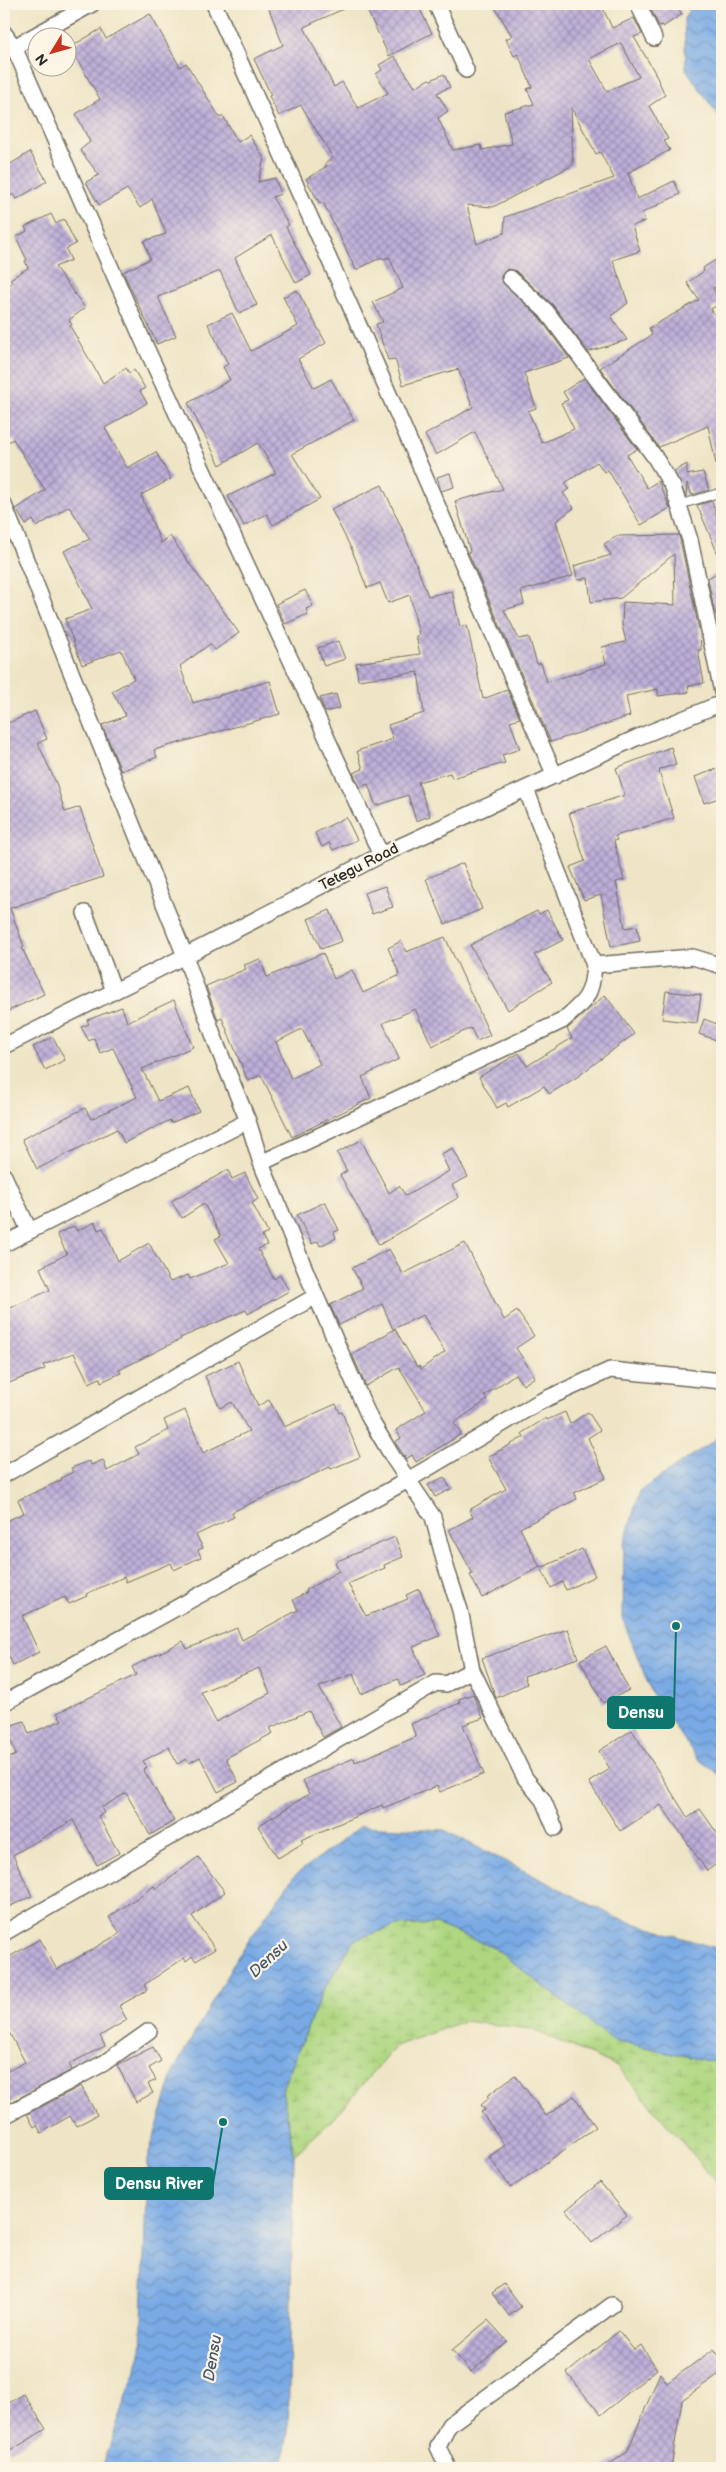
<svg xmlns="http://www.w3.org/2000/svg" width="726" height="2472" font-family="'Balsamiq Sans',sans-serif">
<style>
.wetland{fill:url(#wetland-marsh);stroke:#6d8156}
.water{fill:url(#water-waves);stroke:#526a88}
.building{fill:url(#building-cross-hatch);fill-rule:evenodd}
.lines{fill:none;stroke-linecap:round;stroke-linejoin:round}
.lane-casing{stroke:#706c61;stroke-width:10}
.street-casing{stroke:#706c61;stroke-width:18}
.lane{stroke:#fff;stroke-width:8}
.street{stroke:#fff;stroke-width:15}
.labels{text-anchor:middle;dominant-baseline:central;stroke-width:4.5;stroke-linejoin:round;paint-order:stroke}
.street-label{font-size:15px;fill:#2b2b2b;stroke:#fcf5e5}
.water-label{font-size:16px;font-style:italic;fill:#46576c;stroke:#fcf5e5}
.leader{fill:none;stroke:#0f766e;stroke-width:2}
.callout-dot{fill:#0f766e;stroke:#fcf5e5;stroke-width:2}
.callout{fill:#0f766e;stroke:#0f766e;stroke-width:2}
.callout-label{font-size:16px;text-anchor:middle;font-weight:bold;fill:#fff}
</style>
<defs>
<pattern id="wetland-marsh" width="20" height="14" patternUnits="userSpaceOnUse" patternTransform="scale(1.25)"><rect width="20" height="14" fill="#afd781"/><path d="M1 5h8M5 5V1M11 12h8M15 12V8" fill="none" stroke="#97b970"/></pattern>
<pattern id="water-waves" width="16" height="10" patternUnits="userSpaceOnUse" patternTransform="scale(1.25)"><rect width="16" height="10" fill="#79aae5"/><path d="M0 5q4-4 8 0t8 0" fill="none" stroke="#638bba"/></pattern>
<pattern id="building-cross-hatch" width="8" height="8" patternUnits="userSpaceOnUse" patternTransform="scale(1.25)"><rect width="8" height="8" fill="#bdafd9"/><path d="M0 0l8 8M0 8l8-8" fill="none" stroke="#9a8fb0"/></pattern>
</defs>
<rect width="100%" height="100%" fill="#fcf5e5"/>
<filter id="ink" filterUnits="userSpaceOnUse"><feTurbulence type="fractalNoise" baseFrequency=".02" numOctaves="2"/><feDisplacementMap in="SourceGraphic" scale="10" xChannelSelector="R" yChannelSelector="G"/><feConvolveMatrix kernelMatrix="1 2 1 2 8 2 1 2 1" color-interpolation-filters="sRGB"/></filter>
<filter id="wash" filterUnits="userSpaceOnUse"><feTurbulence type="fractalNoise" baseFrequency=".0096" numOctaves="4" result="noise"/><feDisplacementMap in="SourceGraphic" scale="20" xChannelSelector="R" yChannelSelector="G"/><feGaussianBlur stdDeviation="1.12" result="paint"/><feColorMatrix in="noise" values="0 0 0 0 0 0 0 0 0 0 0 0 0 0 0 0 0 1.4 0 .05"/><feComposite in="paint" operator="in"/></filter>
<g filter="url(#wash)">
<rect width="100%" height="100%" fill="#efe5c6"/>
<!-- wetland -->
<path class="wetland" d="M436,1924L494,1948L613,2040L722,2064V2189L617,2066L531,2029L464,2021L396,2046L330,2122L294,2155L282,2089L322,1993L354,1940L396,1926Z"/>
<!-- water -->
<path class="water" d="M694,4H722V121L686,69L684,18Z
M722,1435V1777L697,1758L652,1694L623,1620L624,1544L640,1491Z
M361,1826L444,1830L617,1918L722,1950V2064L613,2040L494,1948L436,1924L396,1926L354,1940L322,1993L282,2089L294,2155L288,2432L282,2468H102L141,2355L147,2160L175,2068L238,1956L294,1876Z"/>
<g id="blocks">
<!-- building -->
<path class="building" d="M267,4H354L304,27L334,87L342,82L358,108L388,93L376,74L382,70L379,65L394,56L415,87L429,79L431,80L444,74L450,87L437,93L448,111L438,118L453,150L481,145L482,150L512,144L504,112L534,104L527,89L532,87L518,54L514,56L506,39L512,36L493,4H601L612,28L634,18L642,34L634,37L654,71L665,95L649,106L668,139L664,141L670,150L628,173L637,199L674,181L680,194L642,213L645,221L632,226L640,251L613,260L628,303L611,316L627,340L588,352L553,305L516,271L507,269L501,276V280L539,317L569,358L524,373L536,408L528,411L542,443L574,429L561,403L568,400L563,392L584,378L637,449L627,455L647,488L658,481L670,508L641,525L608,470L604,472L597,462L565,483L569,489L563,493L574,508L556,521L573,576L521,591L524,604L504,610L519,639L529,637L537,664L541,663L547,682L606,664L602,647L626,642L622,625L623,602L675,605L674,554L621,598L591,602L588,578L578,580L574,566L611,555L604,544L617,536L679,535L700,634L701,650H698L704,683L688,686L689,692L658,696V689L626,696L630,716L551,742L468,552L470,551L455,501L503,489L475,432L436,455L425,435L473,407L458,369L403,385L395,359L388,360L376,324L383,322L373,302L403,288L389,257L383,259L382,257L356,270L323,202L320,204L306,179L327,166L325,163L333,158L301,105L279,116L269,96L271,95L254,59L283,45ZM621,43L639,77L607,91L589,59ZM571,107L596,154L600,152L614,178L505,217L504,233L477,244L467,205L493,207L573,165Z
M364,4H417L432,33L389,56Z
M648,4H675L682,14L663,27L661,25L659,26Z
M150,14L180,67L186,63L220,118L223,116L238,142L249,135L264,158L258,182L275,178L281,194L272,197L289,225L286,227L311,275L296,283L272,235L235,258L257,305L239,313L220,271L158,297L176,336L157,344L123,272L150,259L144,241L166,234L152,199L140,208L127,189L99,205L86,182L99,175L80,150L90,142L76,114L100,99L70,47L101,29L106,39Z
M30,152L47,181L17,199L14,194L4,200V168Z
M51,214L56,224L64,219L76,244L66,249L71,260L55,267L85,308L69,320L72,325L70,326L103,383L126,368L129,373L134,370L145,388L140,391L147,403L105,428L127,468L156,452L171,479L141,495L161,543L170,536L239,633L215,650L210,644L180,666L193,703L270,681L280,714L154,750L157,757L121,771L102,725L126,716L112,691L134,679L121,650L82,665L65,619L92,609L64,551L90,539L69,506L37,527L33,520L26,525L16,509L45,490L13,439L4,445V287L12,283L10,279L28,268L25,261L27,260L16,237L27,231L25,227Z
M722,256V283L713,288L722,302L711,309L722,327V463L716,464L708,426L659,447L600,368L652,335L649,328L699,300L687,283L704,271L703,268Z
M297,290L326,343L298,359L314,388L331,379L354,420L292,454L320,499L273,525L267,514L244,526L228,496L276,473L258,443L220,465L188,403L230,380L223,367L228,364L208,324L232,313L251,351L298,326L283,297Z
M687,464V475L703,472L709,490L692,495L687,483L686,497L674,471Z
M450,473L454,487L441,491L437,477Z
M382,485L404,533L428,596L452,591L460,627L467,625L483,699L507,690L520,718L510,721L520,749L502,755L505,763L452,778L450,773L418,782L430,816L416,821L408,795L376,806L368,784L360,787L353,773L363,769L357,751L393,739L388,725L424,713L418,672L358,680L356,663L420,654L416,636L419,635L410,595L388,603L380,583L367,588L352,550L331,509Z
M712,501L722,534V553L718,554L697,505Z
M722,570V625L714,610L708,578Z
M305,590L313,606L306,609L308,614L285,624L276,604Z
M338,641L345,659L324,666L318,648Z
M336,694L340,708L325,712L320,698Z
M35,711L47,739L38,743L56,783L65,812L80,807L103,877L10,908L24,947L22,948L44,994L4,1013V725Z
M671,747L676,765L660,769L659,772L674,818L615,836L617,840L614,841L624,880L616,882L625,928L637,926L640,941L611,947L601,895L584,900L570,867L585,861L569,813L625,795L616,768Z
M722,767V797L704,803L695,777Z
M346,817L357,840L333,850L329,843L322,847L315,833Z
M463,863L482,909L445,924L426,879Z
M385,886L393,907L372,914L364,893Z
M330,910L342,941L321,949L308,919Z
M547,910L563,940L534,955L552,982L508,1010L470,945L537,911L539,914Z
M445,937L490,1035L477,1041L471,1028L432,1046L415,1009L383,1023L399,1059L362,1077L371,1098L292,1137L261,1075L248,1081L222,1018L218,1020L206,986L246,969L244,965L260,959L267,977L323,953L334,979L352,970L363,993L400,975L388,948L401,941L406,952ZM302,1029L320,1064L291,1079L276,1042Z
M666,991L701,995L697,1023L662,1019Z
M605,995L634,1034L577,1077L549,1094L544,1086L508,1107L506,1103L497,1108L479,1077L519,1053L527,1066L572,1038L567,1029Z
M174,1000L193,1047L142,1069L158,1101L189,1088L199,1111L171,1123L170,1120L124,1143L117,1129L37,1169L22,1139L85,1108L91,1119L137,1097L113,1048L100,1053L94,1038L89,1041L81,1027L89,1024L87,1020L122,1007L127,1022Z
M704,1019L722,1026V1042L699,1034Z
M53,1037L65,1060L45,1070L33,1047Z
M361,1140L389,1193L399,1186L406,1196L449,1171L441,1154L453,1148L468,1177L452,1185L459,1197L379,1245L340,1175L347,1171L337,1153Z
M228,1170L232,1179L245,1173L258,1199L252,1203L268,1233L262,1236L267,1245L258,1249L274,1279L280,1275L289,1291L248,1314L246,1310L180,1338L181,1339L119,1370L121,1373L101,1382L100,1378L89,1383L74,1353L43,1365L45,1369L4,1385V1311L50,1290L40,1268L67,1254L57,1234L74,1226L77,1231L95,1222L98,1230L103,1228L118,1261L149,1243L170,1282L188,1275L190,1279L229,1263L215,1239L221,1236L204,1204L182,1218L171,1201Z
M325,1202L339,1230L334,1232L336,1238L320,1246L318,1241L312,1244L297,1215Z
M465,1243L504,1320L517,1311L534,1336L516,1348L535,1377L523,1385L515,1374L484,1396L487,1400L454,1423L461,1434L416,1462L412,1455L406,1459L395,1442L401,1438L396,1430L426,1411L399,1367L366,1386L352,1354L395,1329L417,1367L419,1366L421,1369L445,1352L423,1315L393,1329L382,1304L339,1325L330,1305L363,1288L352,1268L389,1249L403,1274Z
M238,1361L258,1406L269,1400L284,1427L336,1404L340,1413L342,1412L360,1457L331,1469L330,1467L232,1512L234,1517L196,1535L203,1548L198,1550L201,1557L174,1570L171,1563L126,1582L124,1577L86,1594L87,1596L69,1604L65,1597L22,1616L39,1652L13,1665L4,1646V1522L24,1513L18,1500L62,1480L61,1478L73,1472L71,1468L90,1461L91,1465L103,1460L107,1471L139,1454L135,1447L168,1430L164,1420L185,1410L203,1453L249,1431L232,1402L220,1408L205,1376Z
M565,1412L570,1424L588,1412L600,1430L588,1438L606,1478L574,1493L577,1499L520,1528L540,1567L482,1598L470,1575L473,1574L449,1530L473,1517L469,1510L506,1489L488,1457L524,1437L522,1433L546,1418L547,1420Z
M444,1477L451,1489L435,1497L428,1485Z
M395,1537L403,1557L384,1565L385,1568L348,1584L366,1616L408,1599L406,1595L419,1589L440,1636L413,1647L425,1675L401,1686L398,1679L361,1694L353,1674L319,1687L341,1727L323,1737L309,1711L270,1728L273,1733L226,1758L238,1782L218,1792L200,1757L189,1763L186,1759L177,1764L169,1747L143,1761L147,1767L143,1769L174,1821L150,1835L126,1793L101,1808L104,1813L98,1816L119,1853L97,1865L73,1820L13,1855L32,1896L4,1909V1760L16,1755L6,1727L24,1721L29,1734L62,1720L57,1713L136,1675L132,1667L183,1641L187,1649L237,1628L242,1640L298,1610L293,1600L307,1592L306,1590L339,1571L335,1562ZM259,1668L270,1693L216,1722L201,1692Z
M582,1549L595,1576L566,1590L562,1582L551,1588L541,1568Z
M568,1629L578,1658L524,1676L527,1684L496,1698L482,1658Z
M606,1646L629,1690L603,1703L580,1660Z
M473,1694L483,1718L463,1725L484,1774L440,1792L437,1786L383,1808L382,1805L301,1840L303,1843L278,1858L258,1826L309,1794L303,1780L354,1758L355,1762L416,1737L411,1724L460,1703L459,1699Z
M632,1730L688,1818L700,1809L722,1840V1860L707,1871L661,1805L620,1831L589,1782L610,1769L599,1751Z
M198,1857L225,1892L192,1916L215,1949L196,1961L192,1956L186,1961L184,1958L144,1985L147,1990L119,2006L127,2020L100,2036L105,2046L69,2064L72,2070L4,2106V2073L25,2062L4,2023V1960L40,1939L57,1970L120,1933L109,1917L154,1886L156,1889Z
M153,2047L161,2061L149,2068L156,2080L148,2084L153,2093L136,2102L117,2065Z
M515,2075L546,2116L574,2096L596,2127L511,2188L489,2157L505,2145L481,2112L485,2110L481,2105L489,2098L487,2096Z
M81,2086L97,2115L76,2126L70,2116L41,2133L37,2125L34,2127L27,2114Z
M600,2182L627,2215L592,2243L566,2210Z
M504,2284L521,2307L509,2316L492,2293Z
M488,2320L507,2341L471,2372L452,2350Z
M619,2331L634,2350L641,2345L657,2369L601,2415L567,2373Z
M714,2349L722,2360V2372L682,2400L671,2468H604L627,2452L660,2373L667,2383Z
M24,2394L46,2429L10,2451L4,2440V2406Z"/>
</g>
</g>
<g filter="url(#ink)">
<use href="#blocks" fill-opacity="0" stroke="#706c61" stroke-width="1"/>
<g class="lines">
<!-- lane casing -->
<g class="lane-casing">
<path id="lane" d="M679,505L722,492"/>
</g>
<!-- street casing -->
<g class="street-casing">
<path id="street" d="M214,4L361,330L555,776
M436,4L466,70
M638,4L654,38
M4,33L14,47L144,343L381,855
M5,48L14,47L92,4
M510,278L546,311L654,456L673,487L690,540L722,692
M4,505L185,956L218,1048L248,1121L261,1163L316,1296L370,1419L394,1459L433,1517L446,1567L460,1610L472,1670L525,1778L543,1800L555,1828
M85,913L114,991
M594,965L693,957L722,966
M4,1046L185,956L381,855L636,738L722,703
M261,1163L562,1021C585,1001 592,997 594,965L526,789
M4,1176L29,1230
M4,1244L248,1121
M4,1475L316,1296
M4,1703L408,1480L539,1402L610,1370L722,1381
M4,1933L436,1683L446,1684L472,1670
M4,2116L104,2063L149,2031
M448,2468L438,2447L449,2425L612,2305"/>
</g>
<!-- lane -->
<use href="#lane" class="lane"/>
<!-- street -->
<use href="#street" class="street"/>
</g>
</g>
<g class="labels">
<!-- street labels -->
<g class="street-label">
<text transform="translate(359 867) rotate(-27)">Tetegu Road</text>
</g>
<!-- water labels -->
<g class="water-label">
<text transform="translate(269 1959) rotate(-43)">Densu</text>
<text transform="translate(213 2358) rotate(-80)">Densu</text>
</g>
</g>
<!-- callouts -->
<path class="leader" d="M676 1626L674 1712M223 2122L213 2184"/>
<g class="callout-dot">
<circle cx="676" cy="1626" r="5"/>
<circle cx="223" cy="2122" r="5"/>
</g>
<g class="callout">
<rect x="608" y="1697" width="66" height="31" rx="5"/>
<rect x="105" y="2168" width="108" height="31" rx="5"/>
</g>
<g class="callout-label">
<text x="641" y="1718">Densu</text>
<text x="159" y="2189">Densu River</text>
</g>
<!-- margin -->
<rect width="726" height="2472" fill="none" stroke="#fcf5e5" stroke-width="20"/>
<!-- north arrow -->
<g transform="translate(52 52) rotate(233)"><circle r="24" fill="#fcf5e5" stroke="#a8a49b"/>
<path d="M0-4L9 19L0 12L-9 19Z" fill="#c8321e"/>
<text y="-8" font-size="14" font-weight="bold" text-anchor="middle" fill="#2b2b2b">N</text>
</g>
</svg>
